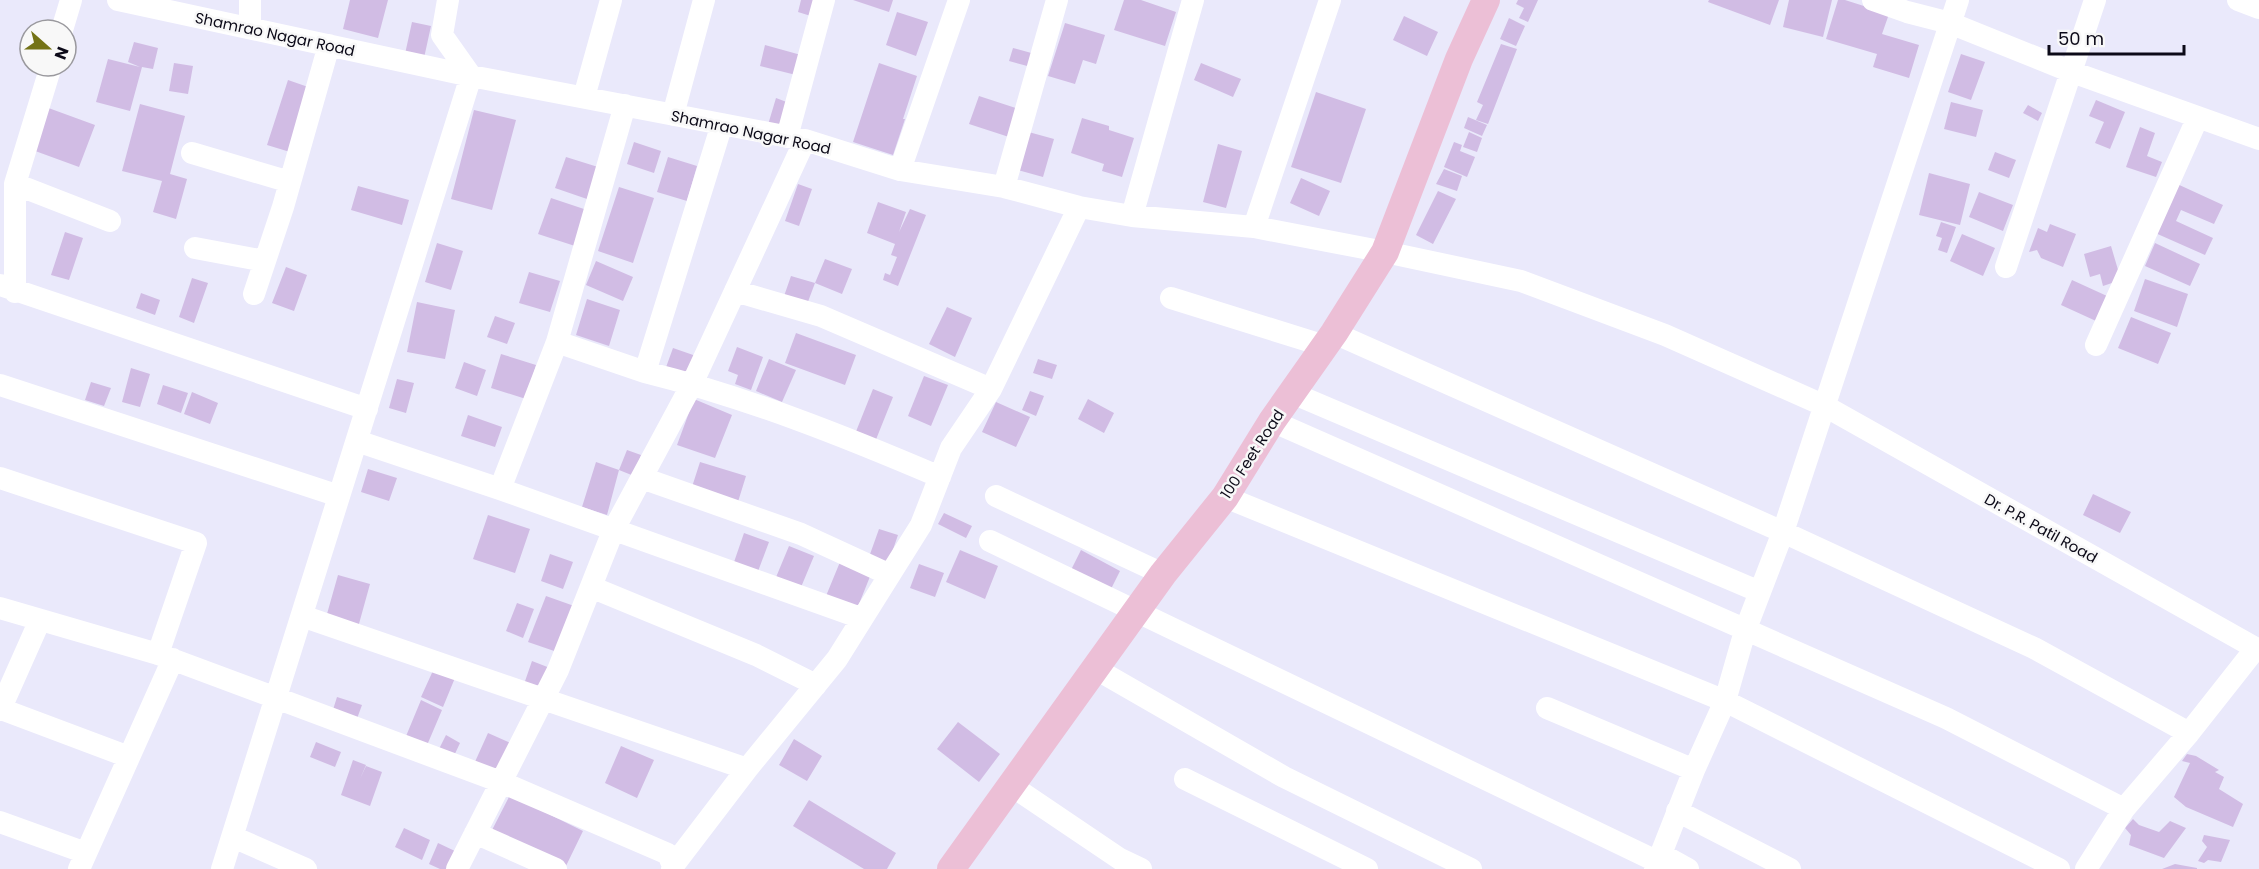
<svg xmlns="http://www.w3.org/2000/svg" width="2259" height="869" font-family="Poppins,sans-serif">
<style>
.building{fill:#d1bce4}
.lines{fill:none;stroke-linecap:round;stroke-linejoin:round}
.minor{stroke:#fff;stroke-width:22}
.major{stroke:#ecbfd6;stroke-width:28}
.labels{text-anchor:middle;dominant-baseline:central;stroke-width:5;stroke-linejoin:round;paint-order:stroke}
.street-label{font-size:15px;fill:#0c0a18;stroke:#f8f8f8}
</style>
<rect width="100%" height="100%" fill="#eae9fb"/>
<!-- building -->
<path class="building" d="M350,0H388L378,38L343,29Z
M801,0H819L814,17L798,12Z
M853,0H893L889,12Z
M1124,0H1141L1176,12L1165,46L1114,30Z
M1518,0H1538L1528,22L1519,18L1524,8L1516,4Z
M1709,0H1779L1770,25L1708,2Z
M1789,0H1832L1823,37L1783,27Z
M1838,0H1845L1889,14L1882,34L1919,45L1909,78L1873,67L1877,54L1826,39Z
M897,12L928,22L916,56L886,45Z
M1404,16L1438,32L1427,56L1393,40Z
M1509,18L1525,26L1516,46L1500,39Z
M412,22L431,26L424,58L405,54Z
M1065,23L1105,35L1096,64L1083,60L1075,84L1048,76Z
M134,42L158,48L153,69L142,67L130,111L96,102L108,59L140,67L128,62Z
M1501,44L1517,49L1488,124L1476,120L1483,105L1477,102Z
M765,45L801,55L796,75L760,66Z
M1013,48L1035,54L1031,67L1009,61Z
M1961,54L1985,62L1971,100L1948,92Z
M174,63L193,66L188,94L169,91Z
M879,63L917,76L903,119H905L893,155L853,142Z
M1201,63L1241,79L1233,97L1194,80Z
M288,80L311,88L290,152L267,145Z
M1316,92L1366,109L1341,183L1291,167Z
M979,96L1019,109L1009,137L969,124Z
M776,98L792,104L782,133L767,128Z
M2096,100L2125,112L2110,149L2095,143L2104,122L2089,116Z
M1951,102L1983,110L1976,137L1944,129Z
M140,104L185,116L170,174L187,179L176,219L153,212L162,181L122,171Z
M2028,105L2042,113L2038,121L2023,113Z
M43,106L95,125L79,167L27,148Z
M474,110L516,120L492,210L451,199Z
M1468,117L1487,125L1482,136L1464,128Z
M1082,118L1109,126V130L1134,138L1122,177L1102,171L1104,164L1071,153Z
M2140,127L2155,133L2147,156L2162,162L2156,177L2126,167Z
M1025,131L1054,139L1043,177L1014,169Z
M1469,132L1482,138L1477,152L1463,147Z
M634,142L661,151L654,173L627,164Z
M1454,142L1462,145L1460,151L1475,157L1467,177L1444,167Z
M1218,144L1242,151L1226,208L1203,202Z
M1995,152L2016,160L2009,178L1988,170Z
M566,157L598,167L587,199L555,188Z
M668,157L697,166L687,201L657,192Z
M1444,169L1462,176L1457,191L1436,184Z
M1929,173L1970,184L1960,225L1919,215Z
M1301,178L1330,191L1319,216L1290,203Z
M2175,183L2223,205L2214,224L2181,210L2176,221L2213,238L2205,255L2153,232Z
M798,184L812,189L799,226L785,221Z
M358,186L409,200L402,225L351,210Z
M619,187L654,198L633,263L598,251Z
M1438,191L1456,199L1433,244L1416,235Z
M1979,192L2013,205L2003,231L1969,217Z
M551,198L587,210L575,246L538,234Z
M878,202L906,212L899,232L910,209L926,215L898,286L883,280L885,273L890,275L897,257L891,255L895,244L867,233Z
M1941,222L1956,227L1947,253L1938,250L1942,238L1936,236Z
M2050,224L2076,234L2063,267L2041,258L2037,250L2029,252L2038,228L2047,232Z
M65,232L83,238L69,280L51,275Z
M1962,234L1995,248L1983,276L1950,261Z
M437,243L463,251L451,290L425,282Z
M2155,243L2200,264L2190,286L2145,266Z
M2111,246L2121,280L2103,286L2100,274L2090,277L2084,254Z
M825,259L852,269L842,294L815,283L806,307L783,299L791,276L815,283Z
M596,261L633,277L623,301L586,285Z
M286,267L307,275L294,311L272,303Z
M529,272L560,281L550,312L519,303Z
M192,278L208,283L194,323L179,317Z
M2145,279L2188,294L2177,327L2134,311Z
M2072,280L2107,296L2096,321L2061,305Z
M141,293L160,300L155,315L136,308Z
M587,299L620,310L609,346L576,335Z
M417,302L455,310L445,359L407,352Z
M947,307L972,318L955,357L929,344Z
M495,316L515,323L507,344L487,337Z
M2131,317L2171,333L2158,364L2118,348Z
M796,333L856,355L845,385L785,363Z
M737,347L763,357L751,390L735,384L738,375L728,371Z
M673,348L696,356L688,378L665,370Z
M501,354L536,365L526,399L491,388Z
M769,359L796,370L782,402L756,391Z
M1038,359L1057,365L1052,379L1033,373Z
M464,362L486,370L477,396L455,388Z
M131,368L150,374L140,407L122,402Z
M924,376L948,385L931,426L908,416Z
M397,379L414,383L406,413L389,408Z
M91,382L111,388L104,406L85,400Z
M163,385L188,393L181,413L157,404Z
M873,389L893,397L875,442L855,434Z
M1030,391L1044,396L1036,416L1022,410Z
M192,392L218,403L210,424L184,414Z
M694,399L732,415L715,458L677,445Z
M1088,399L1114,413L1104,433L1078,419Z
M996,402L1030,417L1016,447L982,432Z
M468,415L502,427L495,447L461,436Z
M627,450L641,455L634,476L619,470Z
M596,462L619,470L607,515L582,507Z
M700,462L746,476L737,505L691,490Z
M368,469L397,478L389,501L361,492Z
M2093,494L2131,512L2120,533L2083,515Z
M944,513L972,526L966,538L938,524Z
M488,515L530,529L515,573L473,559Z
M879,529L898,535L888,564L869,557Z
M744,533L769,542L757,574L733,565Z
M789,546L814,556L799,592L774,582Z
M960,550L998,566L985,599L946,582Z
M1081,550L1120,571L1110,591L1071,570Z
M550,554L573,562L563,589L541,581Z
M840,562L871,574L857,609L826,596Z
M919,564L944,573L935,597L910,588Z
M338,575L370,584L357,631L325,621Z
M546,596L577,607L560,653L528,642Z
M517,603L534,609L523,638L506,631Z
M532,661L550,668L541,693L523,687Z
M436,664L457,673L443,707L421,697Z
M337,697L362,705L355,724L331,716Z
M421,700L442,710L425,750L404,741Z
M958,722L1000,754L979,782L937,749Z
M488,733L513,744L499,775L474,764Z
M446,735L460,743L453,758L438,751Z
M794,739L822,756L807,781L779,765Z
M316,742L341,752L335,767L310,757Z
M621,746L654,760L637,798L605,783Z
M2187,754L2196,756L2219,770L2215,772L2224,777L2219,789L2243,804L2233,827L2186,807L2174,797L2190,763L2182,761Z
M353,760L366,765L360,779L366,766L382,772L370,806L341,795Z
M510,795L583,831L565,868L491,832Z
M809,800L896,853L887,869H864L793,826Z
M2133,819L2139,825L2159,832L2170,821L2186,828L2164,858L2129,845L2131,835L2125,828Z
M404,828L430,840L422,860L395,847Z
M2204,835L2230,840L2221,862L2208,860L2204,863L2198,861L2207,847L2202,841Z
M438,843L457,852L450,869H440L429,864Z
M2175,864L2197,868V869H2162Z"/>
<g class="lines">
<!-- minor -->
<path class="minor" d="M118,0L471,76L805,140L900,170L1004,187L1079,207L1132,216L1254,227L1385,252L1521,281L1665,335L1823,405L2259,650
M250,0V28
M1873,0L1907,12L1950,23L2072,72L2259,139
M2238,0L2259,8
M62,30L71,0
M51,66L15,184L110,221
M584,97L611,0
M673,115L704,0
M722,124L645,372C746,397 844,436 940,477
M787,137L824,0
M192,153L290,182
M900,170L959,0
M1004,187L1057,0
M1132,216L1193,0
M1254,227L1330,0
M195,248L265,261
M2006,267L2095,0
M0,285L367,409
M735,291L821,316L991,389
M15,292V184
M254,294L283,207L329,45
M1171,298L1325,346
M1334,333L1783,532L2034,648L2189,733
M557,342L645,372
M2096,345L2198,117
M0,385L339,496
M1292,393L1760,592
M1272,421L1946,718L2124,809
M357,441L500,489L861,618
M0,478L196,543L158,654
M642,478L801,534L888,574
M500,489L557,342L625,105
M996,496L1163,574
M1225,497L1725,701L2059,869
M990,541L1658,862
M591,587L756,655L816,685
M0,608L158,654L501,782L668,854L673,866L672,869
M302,616L747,769
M1096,669L1284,777L1471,869
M1547,708L1694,770
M1,709L129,757
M0,710L40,620
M1185,779L1367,869
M1012,786L1120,859L1141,869
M1677,811L1790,869
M0,822L86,853
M475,833L556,869
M233,837L306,869
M1661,854L1688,869
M673,866L747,769L837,659L921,525L951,448L991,389L1079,207
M79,869L173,659
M222,869L471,76L442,35L448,0
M457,869L558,670L613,531L692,384L805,140
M1655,869L1694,770L1725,701L1745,631L1783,532L1958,0
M2086,869L2124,809L2189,733L2256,648"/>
<!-- major -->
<path class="major" d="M951,869L1163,574L1225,497L1272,421L1334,333L1385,252L1459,59L1486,0"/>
</g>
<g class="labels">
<!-- street labels -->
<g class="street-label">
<text transform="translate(275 34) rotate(12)">Shamrao Nagar Road</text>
<text transform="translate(751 132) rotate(12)">Shamrao Nagar Road</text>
<text transform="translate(1252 454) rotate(-57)">100 Feet Road</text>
<text transform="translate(2041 528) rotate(29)">Dr. P.R. Patil Road</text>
</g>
</g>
<!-- north arrow -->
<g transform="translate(48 48) rotate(111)"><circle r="28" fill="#f8f8f8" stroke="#9a999e" stroke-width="1.5"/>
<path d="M0-4.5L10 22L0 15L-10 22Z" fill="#747317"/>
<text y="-9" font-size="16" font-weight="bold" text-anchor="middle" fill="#0c0a18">N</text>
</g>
<!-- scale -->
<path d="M2049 45v9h135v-9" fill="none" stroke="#0c0a18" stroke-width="3"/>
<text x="2058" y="45" font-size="18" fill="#0c0a18" stroke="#f8f8f8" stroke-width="4.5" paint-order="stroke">50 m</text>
</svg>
